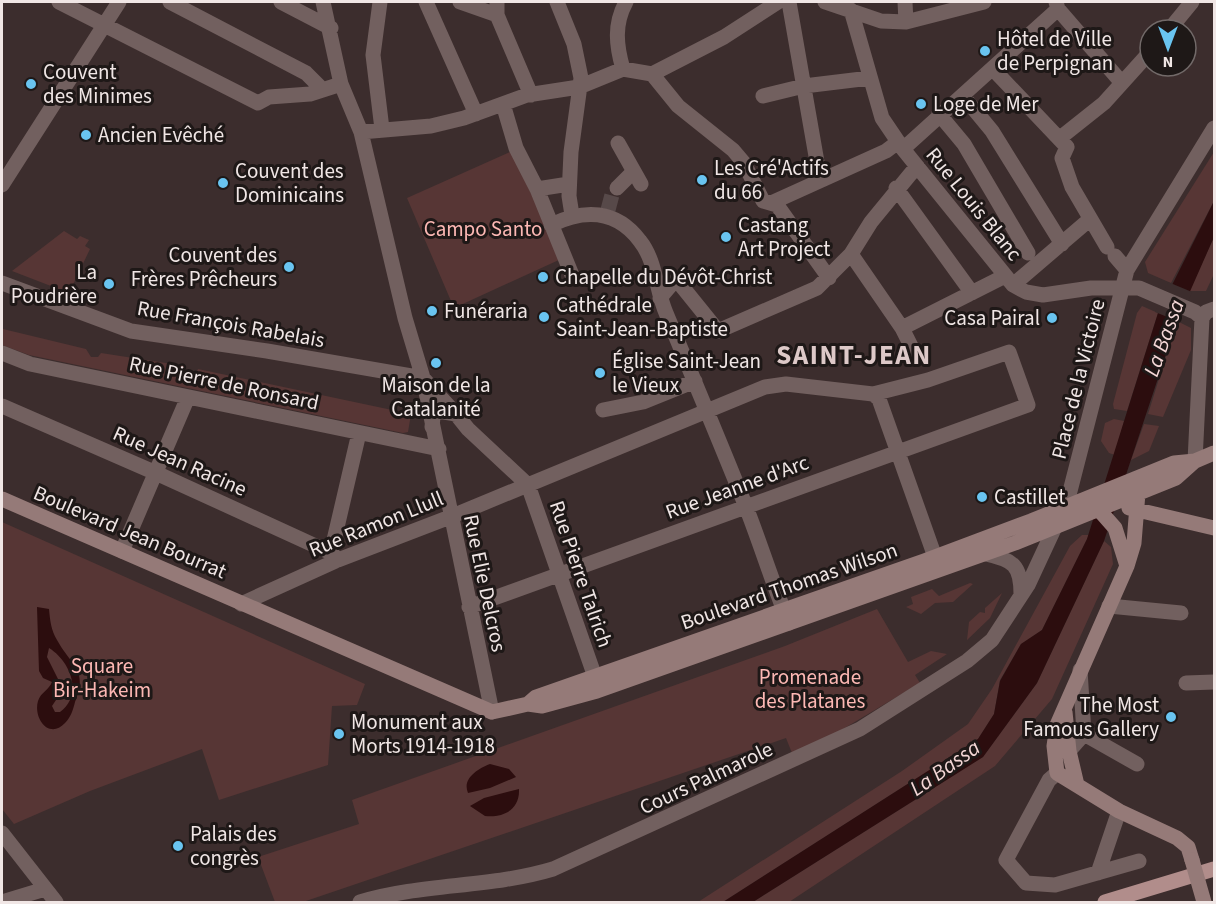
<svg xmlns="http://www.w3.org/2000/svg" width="1216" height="904" font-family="'Source Sans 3',sans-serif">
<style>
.green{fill:#573635}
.water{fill:#2c0d0e;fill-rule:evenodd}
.pier{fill:#3c2d2d}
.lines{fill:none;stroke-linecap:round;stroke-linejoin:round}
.street-tunnel{stroke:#574949;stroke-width:15;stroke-dasharray:15 8;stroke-linecap:butt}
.street{stroke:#72605f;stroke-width:15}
.secondary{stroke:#957a78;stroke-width:15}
.primary{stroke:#b18d8b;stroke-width:15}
.secondary-bridge{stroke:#957a78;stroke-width:15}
.poi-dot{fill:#69c4f0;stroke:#1e1817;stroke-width:2}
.labels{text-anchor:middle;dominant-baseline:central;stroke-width:6;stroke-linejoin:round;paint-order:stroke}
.poi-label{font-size:21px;fill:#f0e6e5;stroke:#1e1817;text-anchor:start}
.street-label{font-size:21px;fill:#f0e6e5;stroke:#1e1817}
.park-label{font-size:21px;fill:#fdb8b4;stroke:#1e1817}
.water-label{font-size:22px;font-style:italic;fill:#f5d8d7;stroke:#1e1817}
.district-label{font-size:27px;font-weight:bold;letter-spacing:1.5px;fill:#ddc9c8;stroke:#1e1817}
</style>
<rect width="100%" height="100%" fill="#3c2d2d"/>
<!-- green -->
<path class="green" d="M512,151L561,259L454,308L407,198Z
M1214,152V201L1171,283L1148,273L1145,262Z
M64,231L77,239L80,236L89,240L85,246L90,249L69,293L12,271Z
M1214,237V274L1206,291H1189Z
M1142,306L1158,313L1127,411L1114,409L1113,404L1137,313Z
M1177,321L1191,328V350L1163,417L1148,414Z
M3,329L86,349L91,357H98L101,353L185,366L184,373L190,378L195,376L198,369L411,414L408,432L403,433L29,355L2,345Z
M1114,419L1124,421L1115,455L1109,453L1101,441L1105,423Z
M1144,424L1159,426L1149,451L1131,460Z
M2,522L365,684L357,705L332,706L328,765L219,800L202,749L90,791L14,824L2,809Z
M1082,535H1089L1042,630L1021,644L1000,680L994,714L978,739L723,902H698L902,771L968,724L992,689L1070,546Z
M1104,541L1111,547L1113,564L1052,699L995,766L789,902H753L983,757L1037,683Z
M970,583L973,584L953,602L935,603L921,614L906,607L913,604L911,597L932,589L939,596Z
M1002,593L990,618L967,640L969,622L980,612L985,613V608Z
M877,609L908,662L931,651L947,654L915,675L920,683L838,732L792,753L786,738L303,902H275L258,857L359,824L352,800L785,646Z"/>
<!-- water -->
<path class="water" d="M1214,201V237L1177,321L1104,541L1037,683L983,757L753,902H723L978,739L994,714L1000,681L1021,644L1042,630L1087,539L1158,313Z
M37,607L49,609C50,620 51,630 57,640C72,667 88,669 75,702C73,710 71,717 65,723C49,740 33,718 38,701C41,692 49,690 52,682L43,678L39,671ZM49,648C70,661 84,694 60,712H55L52,706L58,697L55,690L60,683L47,657Z
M490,764L509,769L516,777L490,788L468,793C462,779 477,769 490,764Z
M519,789C520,810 503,818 485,816L470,806L484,798Z"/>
<!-- pier -->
<path class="pier" d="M1168,282L1192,292L1180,322L1155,312Z"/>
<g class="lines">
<!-- street-tunnel -->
<path class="street-tunnel" d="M608,210L613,191L617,188"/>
<!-- street -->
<path class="street" d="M59,2L258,103L269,97L310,94L341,84
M170,2L306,73L322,89
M281,2L331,28
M323,2L341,84L361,132L405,318L423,378L492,712
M380,2L373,55L382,129
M426,2L476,114
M460,2L497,15
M497,2V15L531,95
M557,2L574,44L581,78L571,152L569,196L572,215
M789,2L820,179
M825,2L881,21L906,22L984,2
M905,2L906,22
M1056,2L1058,9L1122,83
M851,10L882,118L903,149L1013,285L1026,292L1043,295L1091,288H1139L1195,312L1202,318L1195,461
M1169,30L1192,2
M623,69C616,45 614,24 626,2
M993,69L1067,147L1062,158L1072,187L1107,247
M652,74L678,106L733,150L744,163L763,201L777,205L829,278
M652,74L724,37L778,2
M763,96L804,86L870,78
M963,96L992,131L1062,244
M503,104L516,148L537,189L572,275
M939,114L964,144L1028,253
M361,132L431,126L464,118L527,95L579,87L623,69L652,74
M1060,138L1104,103L1150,52
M618,143L641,184
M903,149L1058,9
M2,185L119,2
M617,188L633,172
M896,188L972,293
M537,189L569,184
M771,203L886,151L898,142
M551,225C584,209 616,209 640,241C656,261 656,290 666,313C693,378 720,442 746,507C761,545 773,585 789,623
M851,254L902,328L1005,276
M1115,256L1127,270
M2,283L131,331L267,351L423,378
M1013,285L1089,220
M660,298L676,279L718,331L817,288L851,254L871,222L917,166
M1202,318L1206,312L1214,309
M902,328L916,356
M2,353L30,364L439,449
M423,378L456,414
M873,394L879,399L935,557
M2,406L156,473L331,553L338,560
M603,410L643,402L695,381
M432,427L433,417L438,411L456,414L468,429L528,485L595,677
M122,551L188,397
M331,553L359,433
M986,554C1013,560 1021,565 1021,594
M241,604L338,560L450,517L765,387L786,384L873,394L928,380L1009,352L1028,405L469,607
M1109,606L1181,613
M1186,683L1214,682
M1084,734L1137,764
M1069,751L1084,734L1080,670
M1057,773L1049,780L1006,860L1026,883L1055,885L1139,861
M2,833L56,902
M1098,873L1119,811
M2,902L45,889
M360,902C423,883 490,888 553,869L860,729L967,661L992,640L1028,585L1068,499L1127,270L1214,128"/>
<!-- secondary -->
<path class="secondary" d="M1138,493L1134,543L1127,566L1057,725L1054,746L1057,773L1119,811L1177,838L1188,847L1192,860
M2,499L492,712L528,704L542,706L597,691L1015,543L1176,478L1195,461
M1092,502L1115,528L1127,566
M1129,508L1214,528
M528,704L536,697L924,561L1031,521L1174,463L1195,461L1214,453
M1065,712L1069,751L1077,785"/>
<!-- primary -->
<path class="primary" d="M1105,902L1214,869"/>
<!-- secondary-bridge -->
<path class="secondary-bridge" d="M1192,860L1204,902"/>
</g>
<!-- markers -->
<g class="poi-dot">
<circle cx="985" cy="51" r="6"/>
<circle cx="31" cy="84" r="6"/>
<circle cx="921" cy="104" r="6"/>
<circle cx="86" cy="135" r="6"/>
<circle cx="702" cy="180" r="6"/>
<circle cx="223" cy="183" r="6"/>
<circle cx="726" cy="237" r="6"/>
<circle cx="289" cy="267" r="6"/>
<circle cx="543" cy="277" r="6"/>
<circle cx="109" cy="284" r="6"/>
<circle cx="432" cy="311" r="6"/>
<circle cx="544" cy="317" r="6"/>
<circle cx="1052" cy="318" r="6"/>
<circle cx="436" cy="363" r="6"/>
<circle cx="600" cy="373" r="6"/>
<circle cx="982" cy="497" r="6"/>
<circle cx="1171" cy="717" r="6"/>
<circle cx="339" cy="734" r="6"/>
<circle cx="178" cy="846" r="6"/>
</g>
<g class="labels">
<!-- poi labels -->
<g class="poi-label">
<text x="997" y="39">Hôtel de Ville<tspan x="997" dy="24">de Perpignan</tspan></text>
<text x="43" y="72">Couvent<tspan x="43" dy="24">des Minimes</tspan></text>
<text x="933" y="104">Loge de Mer</text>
<text x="98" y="135">Ancien Evêché</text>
<text x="714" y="168">Les Cré'Actifs<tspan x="714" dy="24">du 66</tspan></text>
<text x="235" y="171">Couvent des<tspan x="235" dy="24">Dominicains</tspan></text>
<text x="738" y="225">Castang<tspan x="738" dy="24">Art Project</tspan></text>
<text x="277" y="255" text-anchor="end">Couvent des<tspan x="277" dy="24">Frères Prêcheurs</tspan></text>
<text x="97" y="272" text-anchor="end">La<tspan x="97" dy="24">Poudrière</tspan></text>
<text x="555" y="277">Chapelle du Dévôt-Christ</text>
<text x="556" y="305">Cathédrale<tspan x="556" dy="24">Saint-Jean-Baptiste</tspan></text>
<text x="444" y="311">Funéraria</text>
<text x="1040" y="318" text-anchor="end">Casa Pairal</text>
<text x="612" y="361">Église Saint-Jean<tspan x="612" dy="24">le Vieux</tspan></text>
<text x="436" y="385" text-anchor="middle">Maison de la<tspan x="436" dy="24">Catalanité</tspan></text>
<text x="994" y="497">Castillet</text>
<text x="1159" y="705" text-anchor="end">The Most<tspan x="1159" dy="24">Famous Gallery</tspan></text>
<text x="351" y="722">Monument aux<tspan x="351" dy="24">Morts 1914-1918</tspan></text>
<text x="190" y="834">Palais des<tspan x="190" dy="24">congrès</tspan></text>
</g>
<!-- street labels -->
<g class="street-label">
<text transform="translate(974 204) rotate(51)">Rue Louis Blanc</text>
<text transform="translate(231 324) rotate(10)">Rue François Rabelais</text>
<text transform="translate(1078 379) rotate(-76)">Place de la Victoire</text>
<text transform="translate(224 383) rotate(12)">Rue Pierre de Ronsard</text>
<text transform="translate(180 461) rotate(24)">Rue Jean Racine</text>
<text transform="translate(737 487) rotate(-20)">Rue Jeanne d'Arc</text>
<text transform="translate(376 524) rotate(-22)">Rue Ramon Llull</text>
<text transform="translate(130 532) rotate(23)">Boulevard Jean Bourrat</text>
<text transform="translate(581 574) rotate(71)">Rue Pierre Talrich</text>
<text transform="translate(485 583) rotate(78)">Rue Elie Delcros</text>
<text transform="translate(789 586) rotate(-19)">Boulevard Thomas Wilson</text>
<text transform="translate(706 778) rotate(-25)">Cours Palmarole</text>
</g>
<!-- park labels -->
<g class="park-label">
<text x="483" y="229">Campo Santo</text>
<text x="102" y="666">Square<tspan x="102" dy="24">Bir-Hakeim</tspan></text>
<text x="810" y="677">Promenade<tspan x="810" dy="24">des Platanes</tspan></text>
</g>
<!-- water labels -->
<g class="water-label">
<text transform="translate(1164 338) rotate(-70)">La Bassa</text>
<text transform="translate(945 768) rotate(-35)">La Bassa</text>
</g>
<!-- district labels -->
<g class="district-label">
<text x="854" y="355">SAINT-JEAN</text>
</g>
</g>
<!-- border -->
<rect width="1216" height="904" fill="none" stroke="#f0e6e5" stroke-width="6"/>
<!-- north arrow -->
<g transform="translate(1168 48) rotate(180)"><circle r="28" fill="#1e1817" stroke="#726a69" stroke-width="1.5"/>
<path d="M0-4.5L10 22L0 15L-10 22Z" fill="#69c4f0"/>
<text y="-9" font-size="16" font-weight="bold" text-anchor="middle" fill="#f0e6e5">N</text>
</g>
</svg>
